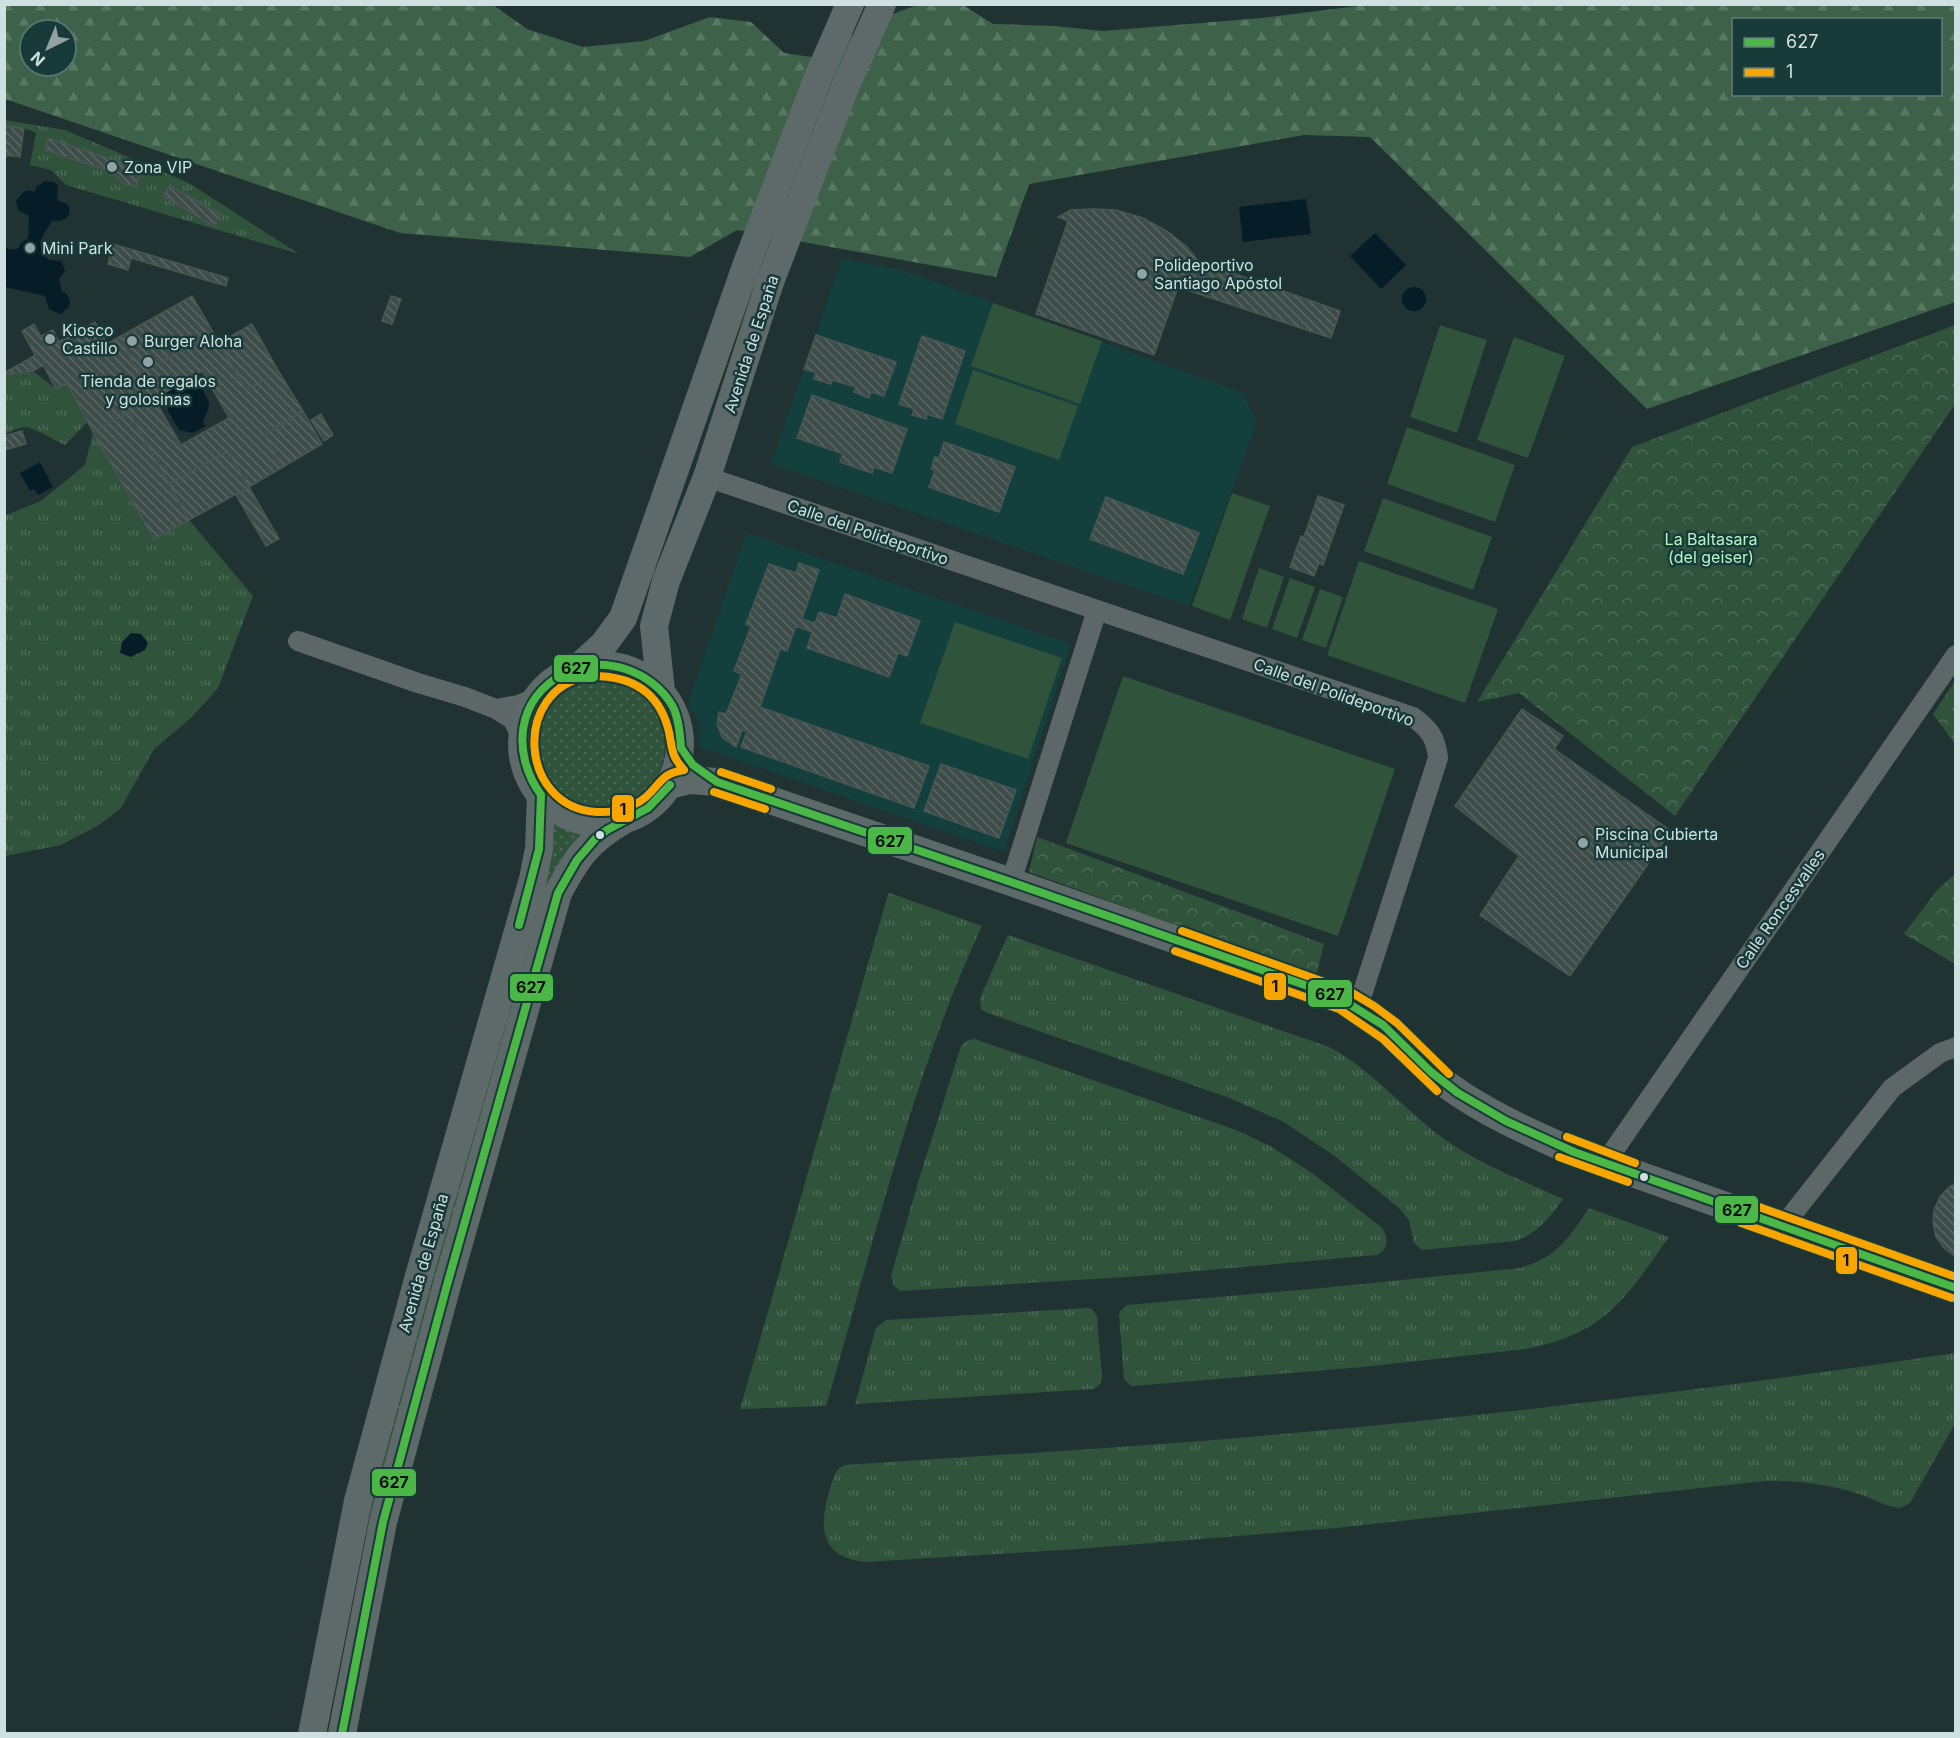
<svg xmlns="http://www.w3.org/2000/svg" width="1960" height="1738" font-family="Inter,sans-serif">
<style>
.built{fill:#133f3d}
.grass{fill:url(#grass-tufts)}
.forest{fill:url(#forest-firs);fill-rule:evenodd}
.park{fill:url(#park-crowns)}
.garden{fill:url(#garden-dots)}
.pitch{fill:#30533c}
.water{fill:#061d28}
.building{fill:url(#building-back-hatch);stroke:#485654;stroke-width:1.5;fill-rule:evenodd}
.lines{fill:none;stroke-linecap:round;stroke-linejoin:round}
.street{stroke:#5e6768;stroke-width:20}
.secondary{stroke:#5e6969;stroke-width:28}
.bus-1-casing{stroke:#183a39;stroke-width:12}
.bus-2-casing{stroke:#183a39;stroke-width:12}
.bus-1{stroke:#4ab747;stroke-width:8}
.bus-2{stroke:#f7a600;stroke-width:8}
.poi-dot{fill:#91a3a2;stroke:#183a39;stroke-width:2}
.bus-dot{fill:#cee0df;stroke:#183a39;stroke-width:2}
.labels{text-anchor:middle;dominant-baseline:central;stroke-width:5;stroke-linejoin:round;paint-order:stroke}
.poi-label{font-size:16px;fill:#cee0df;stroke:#183a39;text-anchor:start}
.street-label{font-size:16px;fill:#cee0df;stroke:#183a39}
.park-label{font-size:16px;fill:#b4f7c5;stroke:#183a39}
.line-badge{stroke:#183a39;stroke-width:2}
.pale-badge-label{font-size:16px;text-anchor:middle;font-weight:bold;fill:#111}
</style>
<defs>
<pattern id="grass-tufts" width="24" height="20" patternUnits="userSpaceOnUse" patternTransform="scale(1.5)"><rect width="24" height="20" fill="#30533c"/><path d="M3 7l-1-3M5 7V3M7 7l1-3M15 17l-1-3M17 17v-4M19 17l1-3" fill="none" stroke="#4d6b58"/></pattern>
<pattern id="forest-firs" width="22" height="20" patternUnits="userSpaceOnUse" patternTransform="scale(1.5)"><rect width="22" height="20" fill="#3d6249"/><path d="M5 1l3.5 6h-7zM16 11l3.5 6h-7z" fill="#587863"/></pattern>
<pattern id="park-crowns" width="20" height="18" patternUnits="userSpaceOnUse" patternTransform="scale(1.5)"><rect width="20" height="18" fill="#30533c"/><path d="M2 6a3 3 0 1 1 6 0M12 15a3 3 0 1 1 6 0" fill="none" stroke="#4d6b58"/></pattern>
<pattern id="garden-dots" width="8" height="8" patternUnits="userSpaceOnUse" patternTransform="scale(1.5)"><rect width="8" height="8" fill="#30533c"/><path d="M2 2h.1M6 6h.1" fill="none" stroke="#4d6b58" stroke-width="1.8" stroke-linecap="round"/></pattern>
<pattern id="building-back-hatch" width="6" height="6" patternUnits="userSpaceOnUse" patternTransform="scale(1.5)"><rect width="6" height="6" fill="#3e4c4a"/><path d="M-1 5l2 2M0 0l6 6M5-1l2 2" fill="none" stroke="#596664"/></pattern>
</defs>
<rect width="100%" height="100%" fill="#203232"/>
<!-- built -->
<path class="built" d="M842,259L902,270L1243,393L1257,423L1189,606L771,464Z
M747,533L1071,644L1004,852L700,747L699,721L688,703Z"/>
<!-- grass -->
<path class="grass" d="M5,120L65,130L189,183L299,254L66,185L51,170L30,165L36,133L24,128L5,126Z
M33,371L56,389L67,383L88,421L65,445C56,441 31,426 24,427C17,428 10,432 5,434L4,375Z
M93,432L154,539L189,520L253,596L218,688L191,718L154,749L121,808L99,825L61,845L5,856L4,516L41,501L85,465Z
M890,893L982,926C911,1079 874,1244 826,1406L740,1409L888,894Z
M1008,935L1329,1047C1373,1070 1406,1112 1447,1141C1482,1165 1524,1181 1563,1199C1549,1219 1538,1233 1515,1241L1422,1250L1414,1243L1409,1220L1399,1208L1336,1157L1284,1122L1227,1097L985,1012L981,1009L980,998Z
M975,1039L1236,1130L1270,1146L1312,1173L1381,1227C1389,1237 1389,1250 1377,1255L1142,1276L900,1291L894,1286L891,1276L920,1176L961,1046L968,1040Z
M1589,1208L1669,1237C1626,1298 1605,1334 1526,1349L1363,1367L1134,1386L1130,1385L1124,1379L1119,1315L1121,1310L1127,1305L1322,1288L1520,1268C1556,1258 1569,1238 1589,1208Z
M1088,1308L1092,1309L1097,1316L1102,1378L1101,1383L1094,1389L855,1404L876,1328L886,1320Z
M1955,1353V1424L1910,1503L1900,1508C1886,1507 1872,1498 1859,1494C1829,1484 1796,1480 1765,1481L1336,1528L1078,1549L865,1562C820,1557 819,1527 829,1492C833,1481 834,1469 845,1465C995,1455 1144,1447 1293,1433C1515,1413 1735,1386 1955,1353Z"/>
<!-- forest -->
<path class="forest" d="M5,4L493,5L527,29L583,47L644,41L710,17L751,22L784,53L818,58L874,21L920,4L963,5L993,24L1054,26L1103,31L1262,18L1374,4L1955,5V302L1647,409L1370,137L1304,135L1029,184L996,277L737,230L690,257L400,233L5,99ZM1734,20H1940V94H1734ZM30,30H66V66H30Z"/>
<!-- park -->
<path class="park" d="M1955,325V404L1675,816L1519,693L1477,702L1632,447Z
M1955,681H1956L1955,744L1933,714Z
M1037,837L1324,944L1316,976L1029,872Z
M1955,874V964L1904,934L1937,890Z"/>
<!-- garden -->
<path class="garden" d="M537 745a64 64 0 1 1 128 0a64 64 0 1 1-128 0Z
M551,816L568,826L586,831L371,1514L364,1512Z"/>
<!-- pitch -->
<path class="pitch" d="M993,303L1102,341L1080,404L971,366Z
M1440,325L1487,340L1457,433L1410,417Z
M1514,337L1565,356L1528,458L1477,440Z
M973,370L1078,406L1059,460L955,424Z
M1407,427L1515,465L1495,522L1387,484Z
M1232,493L1270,506L1230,620L1192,606Z
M1383,498L1492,537L1473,590L1364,551Z
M1359,561L1498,609L1465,703L1327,655Z
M1259,568L1284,577L1267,628L1242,619Z
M1290,578L1315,587L1297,638L1272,629Z
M1320,589L1343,597L1326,648L1302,640Z
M955,622L1062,658L1028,759L920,723Z
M1123,676L1395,769L1338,936L1066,843Z"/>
<!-- water -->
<path class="water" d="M45,181L54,182L58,186L57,200L68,205C73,219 63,221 52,221C42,238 33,244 49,260L61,261L65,271L59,279L62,292L66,293L70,300L69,307L60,314L49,309L45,296L5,287V246L10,250L19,248L20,244L28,238L29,216L18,210L16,201L23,192L29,190L35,192L36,187Z
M1306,199L1311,234L1243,242L1239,207Z
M1375,233L1406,265L1381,289L1350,256Z
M1402 299a12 12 0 1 1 24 0a12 12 0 1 1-24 0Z
M188,377L198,380L209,402V407L203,422L206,426L193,433L179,430L168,411L169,401L166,397V390Z
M40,462L53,487L38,495L34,489L30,491L20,473Z
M131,633L141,634L148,643L145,650L131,657L120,653L122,642Z"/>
<!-- building -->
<path class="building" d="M4,126L24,128L20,157L4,155Z
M49,138L122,163L132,173L140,175L136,187L124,184L112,172L45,150Z
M170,185L221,215L214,226L163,196Z
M1094,209L1116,210L1143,218L1168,232L1187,247L1198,261L1340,311L1331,338L1178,287L1154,355L1036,314L1068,221L1058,217L1071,210Z
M113,244L228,278L226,286L131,258L128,270L108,264Z
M192,296L213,332L140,374L119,337Z
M391,296L401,299L392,324L382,321Z
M95,322L107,344L119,337L140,374L213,332L246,390L279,372L303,411L264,435L283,467L249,487L228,451L169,484L129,412L93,432L67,383L56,389L43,365L33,371L27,360L35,355L22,331L34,324L47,348ZM202,371L229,418L181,445L154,399Z
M252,324L279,372L246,390L219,343Z
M53,330L59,342L47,348L41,336Z
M816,335L896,362L884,396L871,392L869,398L854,392L856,387L832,380L831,384L814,379L816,373L804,369Z
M922,336L965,351L942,419L927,414L926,419L912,415L914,409L899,404Z
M27,360L33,371L4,375V373Z
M812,395L907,429L892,473L874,467L872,473L840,462L843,454L797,438Z
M303,411L322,444L283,467L264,435Z
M129,412L189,520L154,539L93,432Z
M321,414L333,435L324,441L311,420Z
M22,431L26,444L4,450V436Z
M944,442L1015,467L999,512L929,487L935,470L931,469L935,457L939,458Z
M228,451L249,487L189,520L169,484Z
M249,487L279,539L266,546L236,495Z
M1318,496L1344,505L1323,565L1319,563L1314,576L1290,567L1301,536L1304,537Z
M1106,497L1199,533L1183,574L1090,539Z
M799,563L819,570L802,619L815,623L819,612L837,618L845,594L920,621L907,656L898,653L889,677L807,648L812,632L796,626L787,651L780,649L760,707L929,766L914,808L741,747L747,731L742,730L736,747L722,737L717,724L719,712L726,714L742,674L734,671L751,626L746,624L769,564L796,573Z
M1522,709L1563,736L1554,749L1671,831L1570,976L1480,915L1519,856L1455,806Z
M941,764L1016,790L999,838L924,811Z
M1956,1183V1257L1944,1248L1936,1237L1933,1223L1934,1210L1940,1197L1949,1187Z"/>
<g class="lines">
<!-- street -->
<path class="street" d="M707,477L1097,610
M298,641L418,683L465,697L496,709L512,719L522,737
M496,709L518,705L536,698
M1011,882L1097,610L1413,717C1429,729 1436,737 1438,758L1358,1007
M1605,1163L1956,655
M1783,1226L1892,1088L1940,1053L1956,1047"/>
<!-- secondary -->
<path class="secondary" d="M522 744a79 79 0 1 1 158 0a79 79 0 1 1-158 0Z
M580,666L604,644L623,618L746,266L817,80L850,4
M661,691L654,626L666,581L707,477L770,282L844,90L882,4
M670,785L689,780L717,782L1011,882L1336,996C1358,1007 1379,1020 1397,1037C1412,1052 1426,1070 1443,1082C1483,1112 1528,1132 1574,1152L1956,1288
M312,1734L358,1501L419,1276L533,879L539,849L541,795
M342,1734L383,1522L447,1285L558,893C577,857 588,841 624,820"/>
<!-- bus-1 casing -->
<g class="bus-1-casing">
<path id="bus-1" d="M681,748L693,765L717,782L1011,882L1336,996L1383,1025L1431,1072L1458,1093L1506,1121L1574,1152L1956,1288
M541,795C511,753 516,698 565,673C602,653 653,671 673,707C679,720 680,735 681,748
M519,925L539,849L541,795
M342,1734L383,1522L447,1285L558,893L577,860L595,839L607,830L648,808L670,785"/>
</g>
<!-- bus-2 casing -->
<g class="bus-2-casing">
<path id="bus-2" d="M589,676C627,675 657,688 668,728C673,747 669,753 684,770C665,773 663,779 651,792C638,807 615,813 597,812C519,808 511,689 589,676Z
M721,772L771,789
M714,792L765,809
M1182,931L1349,991L1374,1006L1397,1023L1449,1074
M1175,951L1339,1009L1383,1039L1437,1091
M1567,1137L1635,1163
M1559,1157L1628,1182
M1748,1203L1956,1277
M1741,1223L1952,1298"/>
</g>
<!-- bus-1 -->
<use href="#bus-1" class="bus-1"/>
<!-- bus-2 -->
<use href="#bus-2" class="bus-2"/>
</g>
<!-- markers -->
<g class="poi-dot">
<circle cx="112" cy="167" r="6"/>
<circle cx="30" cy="248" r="6"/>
<circle cx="1142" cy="274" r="6"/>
<circle cx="50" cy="339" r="6"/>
<circle cx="132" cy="341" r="6"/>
<circle cx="148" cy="362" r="6"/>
<circle cx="1583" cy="843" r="6"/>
</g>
<g class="bus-dot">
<circle cx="600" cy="835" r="5"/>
<circle cx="1644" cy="1177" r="5"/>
</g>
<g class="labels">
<!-- poi labels -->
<g class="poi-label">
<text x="124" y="167">Zona VIP</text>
<text x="42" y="248">Mini Park</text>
<text x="1154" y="265">Polideportivo<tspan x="1154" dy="18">Santiago Apóstol</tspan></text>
<text x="62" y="330">Kiosco<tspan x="62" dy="18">Castillo</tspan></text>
<text x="144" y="341">Burger Aloha</text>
<text x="148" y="381" text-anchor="middle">Tienda de regalos<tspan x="148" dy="18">y golosinas</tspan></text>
<text x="1595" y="834">Piscina Cubierta<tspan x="1595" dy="18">Municipal</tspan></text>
</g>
<!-- street labels -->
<g class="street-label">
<text transform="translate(751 344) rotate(-72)">Avenida de España</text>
<text transform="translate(868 532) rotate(19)">Calle del Polideportivo</text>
<text transform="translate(1334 692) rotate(20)">Calle del Polideportivo</text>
<text transform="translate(1780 909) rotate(-55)">Calle Roncesvalles</text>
<text transform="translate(423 1263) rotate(-74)">Avenida de España</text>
</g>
<!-- park labels -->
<g class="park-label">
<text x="1711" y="539">La Baltasara<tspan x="1711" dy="18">(del geiser)</tspan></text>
</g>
</g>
<g class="line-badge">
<rect x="553" y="654" width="46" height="29" rx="6" fill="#4ab747"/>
<rect x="611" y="794" width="24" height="29" rx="6" fill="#f7a600"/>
<rect x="867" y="826" width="46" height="29" rx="6" fill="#4ab747"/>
<rect x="1263" y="972" width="24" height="29" rx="6" fill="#f7a600"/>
<rect x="509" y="973" width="45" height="29" rx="6" fill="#4ab747"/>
<rect x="1307" y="979" width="46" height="29" rx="6" fill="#4ab747"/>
<rect x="1714" y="1195" width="45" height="29" rx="6" fill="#4ab747"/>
<rect x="1835" y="1246" width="23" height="29" rx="6" fill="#f7a600"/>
<rect x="371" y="1468" width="46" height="29" rx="6" fill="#4ab747"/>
</g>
<g class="pale-badge-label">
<text x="576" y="674">627</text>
<text x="623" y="815">1</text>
<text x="890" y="847">627</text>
<text x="1275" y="992">1</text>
<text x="531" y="993">627</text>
<text x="1330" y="1000">627</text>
<text x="1737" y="1216">627</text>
<text x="1846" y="1266">1</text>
<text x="394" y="1488">627</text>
</g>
<!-- border -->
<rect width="1960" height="1738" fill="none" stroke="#cee0df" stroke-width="12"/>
<!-- legend -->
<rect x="1732" y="18" width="210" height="78" fill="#183a39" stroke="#617c7b" stroke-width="1.5"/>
<rect x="1744" y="38" width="30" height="9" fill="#4ab747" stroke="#617c7b" stroke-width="1.5"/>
<text x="1786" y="48" font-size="18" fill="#cee0df">627</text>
<rect x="1744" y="68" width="30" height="9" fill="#f7a600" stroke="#617c7b" stroke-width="1.5"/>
<text x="1786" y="78" font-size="18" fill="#cee0df">1</text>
<!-- north arrow -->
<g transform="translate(48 48) rotate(223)"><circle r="28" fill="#183a39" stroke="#617c7b" stroke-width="1.5"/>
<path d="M0-4.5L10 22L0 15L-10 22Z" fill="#91a3a2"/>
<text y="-9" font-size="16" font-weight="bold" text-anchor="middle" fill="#cee0df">N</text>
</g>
</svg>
